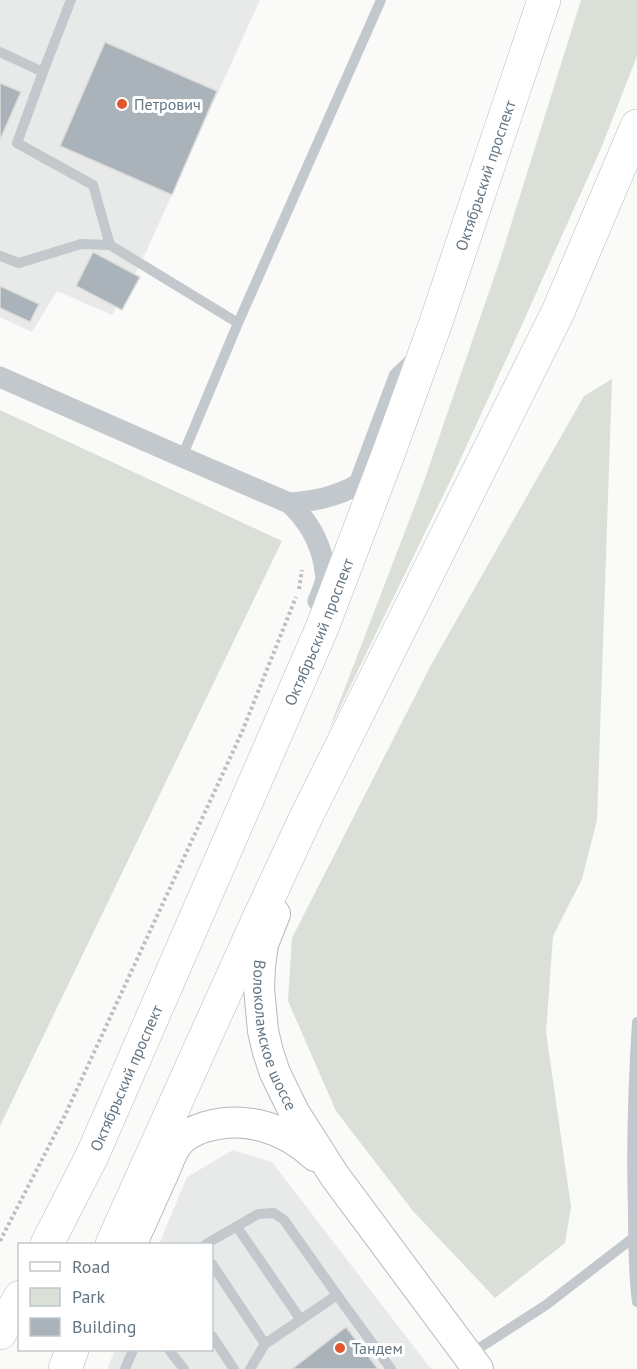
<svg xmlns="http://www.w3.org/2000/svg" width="637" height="1369" font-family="'PT Sans',sans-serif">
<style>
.built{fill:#e8e9e9}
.green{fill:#dadfd7}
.building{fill:#aab3b9;stroke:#dcdcda;stroke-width:1.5}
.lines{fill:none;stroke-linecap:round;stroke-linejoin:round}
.secondary-casing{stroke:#b3babf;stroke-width:32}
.primary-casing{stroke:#b5babe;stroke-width:34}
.path{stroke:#bbbfc2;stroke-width:4;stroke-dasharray:3 3;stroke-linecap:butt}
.lane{stroke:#c3c8cc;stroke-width:10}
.street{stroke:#c3c8cc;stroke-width:21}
.secondary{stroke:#fff;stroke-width:30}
.primary{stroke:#fff;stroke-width:33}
.poi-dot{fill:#e4572e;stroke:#fff;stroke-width:2}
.labels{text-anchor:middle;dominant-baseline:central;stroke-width:6;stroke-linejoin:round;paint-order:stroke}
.poi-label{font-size:16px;fill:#657683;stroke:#fff;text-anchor:start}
.street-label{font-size:16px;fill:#657683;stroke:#fff}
</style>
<rect width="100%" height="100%" fill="#fafaf8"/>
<!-- built -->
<path class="built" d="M0,0H260L141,263L112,315L57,291L32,332L0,317Z
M233,1150L272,1162L431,1369H107L115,1350H212V1244H159L187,1177Z"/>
<!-- green -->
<path class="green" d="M581,0H637V56L602,146L521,327L455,471L328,732L422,487L500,260Z
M612,379L597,820L582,879L553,936L546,1032L571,1207L565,1243L495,1298L413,1211L336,1111L288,1001L292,938L431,665L584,396Z
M0,410L282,541L0,1126Z"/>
<!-- building -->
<path class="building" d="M105,42L217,91L172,195L60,146Z
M0,83L21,92L0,140Z
M93,252L140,277L122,310L76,286Z
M0,286L39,304L30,322L0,308Z
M346,1327L378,1369H292Z"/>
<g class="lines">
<!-- secondary casing -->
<g class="secondary-casing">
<g id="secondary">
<path id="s1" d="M275,914L263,944L260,966L259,988L263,1031L268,1052L275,1073L294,1112L334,1175L478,1369"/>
<path d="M130,1244L132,1243C143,1219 153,1196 164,1172C168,1163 172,1151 178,1143C185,1135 195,1130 205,1127C245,1115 285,1128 315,1156"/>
</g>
</g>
<!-- primary casing -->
<g class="primary-casing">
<g id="primary">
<path id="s2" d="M47,1244L92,1156L322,628L389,452L435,325L544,0"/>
<path d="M112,1244L253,931L306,817L558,312L637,126"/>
<path d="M0,1333L20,1297"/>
<path d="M65,1369L72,1350"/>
</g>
</g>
<!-- path -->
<path class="path" d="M299,589L302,570
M0,1241L66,1113L242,732L296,597"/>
<!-- lane -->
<path class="lane" d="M0,52L43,72L17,143L93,185L110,245
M43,72L71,0
M0,256L19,263L81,244L110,245L238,323L182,457
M238,323L381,0
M637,1022C633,1084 631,1147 633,1210C633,1241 633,1271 637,1302
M237,1227L301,1320
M206,1244L258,1214L274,1213L284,1220L337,1295L391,1369
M212,1264L265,1344
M212,1336L234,1369
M169,1350L184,1369
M470,1354L546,1305L633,1238
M125,1369L133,1350
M250,1369L265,1344L337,1295"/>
<!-- street -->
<path class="street" d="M0,377L182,457L289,503C307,519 319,540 324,564C324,568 326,574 326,578C325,585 321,594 318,601
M289,503C316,501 335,497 359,484L399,377L419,358"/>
<!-- secondary -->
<use href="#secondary" class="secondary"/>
<!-- primary -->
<use href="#primary" class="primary"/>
</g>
<!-- markers -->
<g class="poi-dot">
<circle cx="122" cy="104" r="6"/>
<circle cx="340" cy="1348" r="6"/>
</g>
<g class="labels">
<!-- poi labels -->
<g class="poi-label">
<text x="134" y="104">Петрович</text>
<text x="352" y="1348">Тандем</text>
</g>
<!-- street labels -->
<g class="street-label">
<text stroke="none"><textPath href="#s2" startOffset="1156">Октябрьский проспект</textPath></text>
<text stroke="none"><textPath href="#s2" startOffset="670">Октябрьский проспект</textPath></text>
<text stroke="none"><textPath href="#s1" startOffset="126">Волоколамское шоссе</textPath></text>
<text stroke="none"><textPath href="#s2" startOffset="184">Октябрьский проспект</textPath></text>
</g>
</g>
<!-- legend -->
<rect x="18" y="1243" width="195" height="108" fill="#ffffff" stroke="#c1c8cd" stroke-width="1.5"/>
<rect x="30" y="1262" width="30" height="9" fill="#ffffff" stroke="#c1c8cd" stroke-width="1.5"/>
<text x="72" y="1273" font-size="18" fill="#657683">Road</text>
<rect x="30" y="1288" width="30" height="18" fill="#dadfd7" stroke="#c1c8cd" stroke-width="1.5"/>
<text x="72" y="1303" font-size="18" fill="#657683">Park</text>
<rect x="30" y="1318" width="30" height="18" fill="#aab3b9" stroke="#c1c8cd" stroke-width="1.5"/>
<text x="72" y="1333" font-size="18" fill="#657683">Building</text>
</svg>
